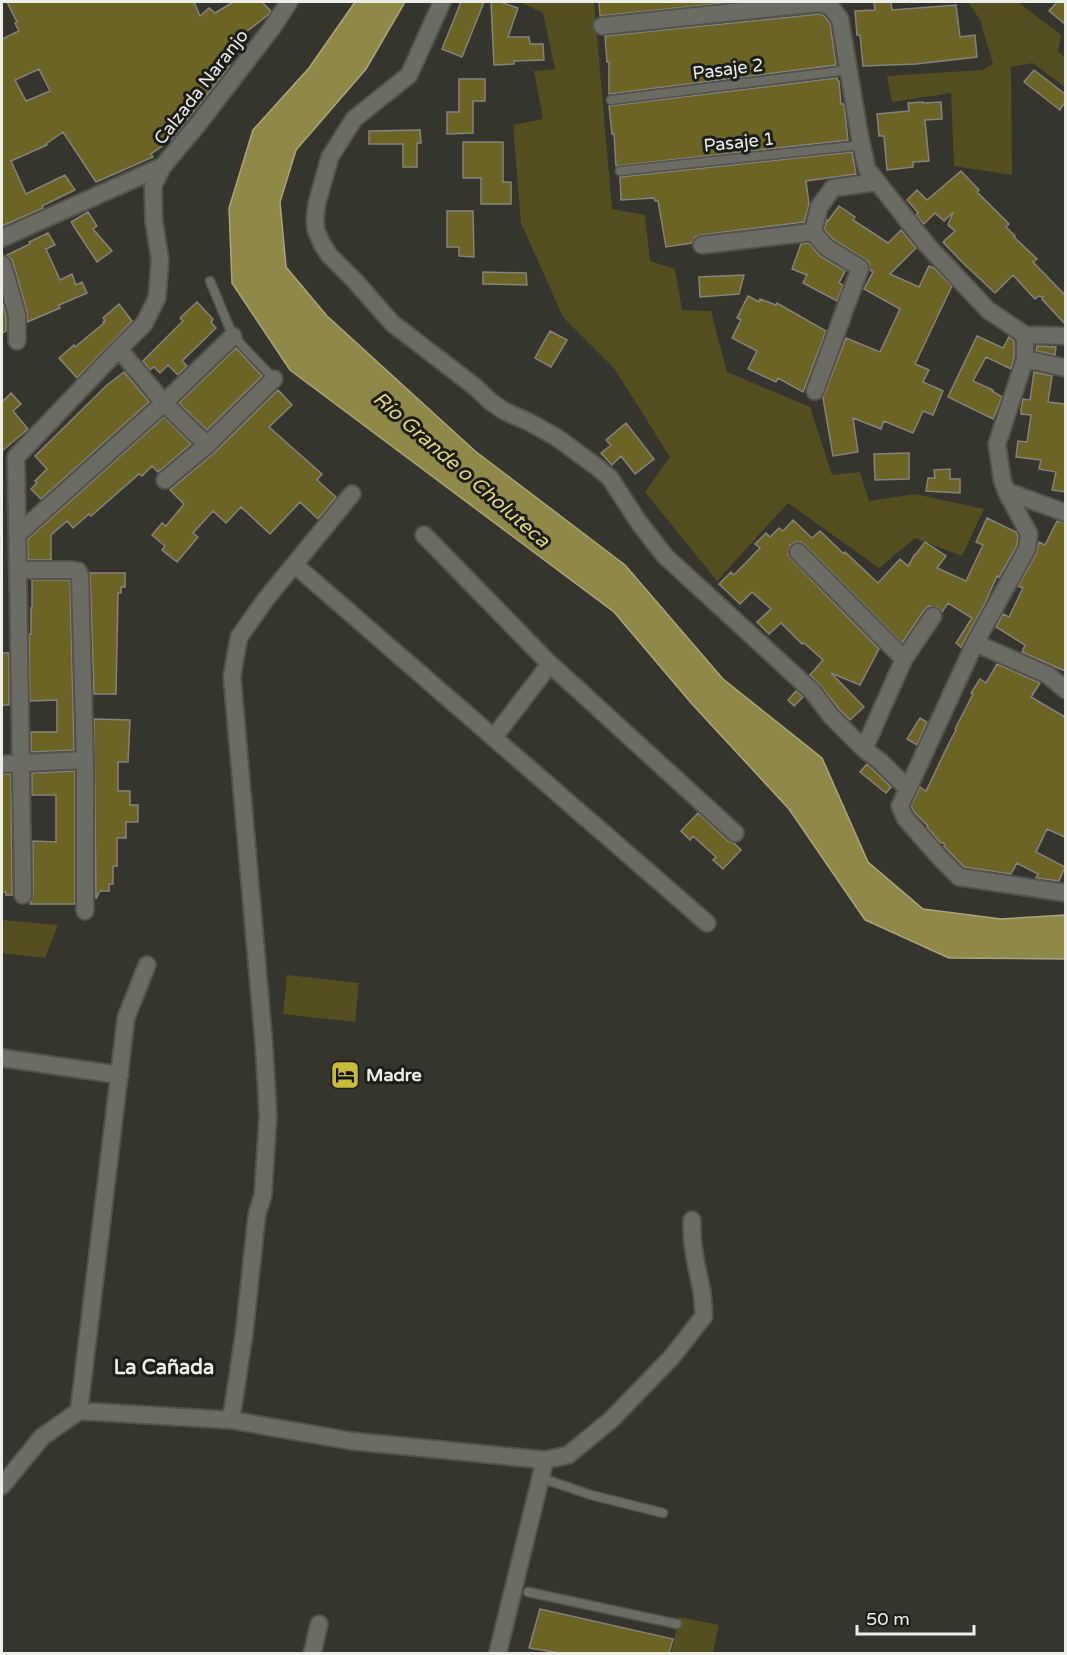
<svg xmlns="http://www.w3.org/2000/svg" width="1067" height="1655" font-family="'Varela Round',sans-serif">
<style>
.green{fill:#544f20}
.water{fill:#8e8849;stroke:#aba779;stroke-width:1.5}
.building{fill:#6b6425;stroke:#85847c;stroke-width:1.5;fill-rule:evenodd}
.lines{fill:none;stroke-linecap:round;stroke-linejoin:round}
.lane-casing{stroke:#53534c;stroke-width:11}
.street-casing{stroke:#53534c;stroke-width:20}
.lane{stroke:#6c6c64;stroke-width:8}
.street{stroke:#6c6c64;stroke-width:16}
.labels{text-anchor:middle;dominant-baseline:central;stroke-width:6;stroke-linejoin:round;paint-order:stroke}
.street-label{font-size:18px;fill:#eeeee9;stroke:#1c1c18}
.poi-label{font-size:18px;font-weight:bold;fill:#eeeee9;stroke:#1c1c18;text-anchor:start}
.water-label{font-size:20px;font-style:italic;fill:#e1d87c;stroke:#1c1c18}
.neighbourhood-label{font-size:20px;font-weight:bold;fill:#eeeee9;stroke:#1c1c18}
</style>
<rect width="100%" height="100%" fill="#35342d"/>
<!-- green -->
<path class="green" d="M520,2H594L612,209L645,215L650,261L675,269L682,310L711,311L727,372L810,407L832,475L860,472L869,501L915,494L984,509L962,556L915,538L879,568L788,503L717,581L645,492L670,457L614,368L563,317L521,223L513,125L543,119L534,71L555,69L543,13Z
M968,2H1018L1061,35L1058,51L1065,58V87L1033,63L1011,67L1012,175L954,166L951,93L892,102L887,76L982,70L993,64L980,20Z
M2,920L58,925L45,958L2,953Z
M287,975L359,983L355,1022L283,1014Z
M679,1617L719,1625L713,1653L671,1654Z"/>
<!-- water -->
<path class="water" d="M355,2H405L366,69L296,150L280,202L286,267L327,316L475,451L625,565L723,679L822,758L868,862L923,909L1001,919L1065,915V959L949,958L865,920L789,809L692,704L614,612L290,370L232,283L229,208L253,130L309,68Z"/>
<!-- building -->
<path class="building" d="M7,2H194L200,16L209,8L215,13L233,2H262L271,11L268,15L237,39L243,42L228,68L171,140L151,154L153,157L96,182L63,132L46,144L47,145L11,161L26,194L65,175L75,190L42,206L43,208L2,226V39L19,31L15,23L17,22ZM39,69L50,91L26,101L15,80Z
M461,2H484L462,57L442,49Z
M491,2H500L518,8L508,37H529L530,44H543L544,60L514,61V64L494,65Z
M599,2H734L600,16Z
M874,2H891L892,10L956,5L960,37L975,35L977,57L916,64L863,66L860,35H857L855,11L875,10Z
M1057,2H1065V24L1049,11Z
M820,14L824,16L830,23L836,65L609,94V62H607L605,36Z
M1034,70L1065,94V102L1060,110L1024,82Z
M837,78L838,81H839L841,104H844L848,140L616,166L614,134H612L609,106Z
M459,79H485V101H473V133L447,134V112H459Z
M923,102V103L941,102L942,119L925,120L929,161L913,162V167L887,170L884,136H879L877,114L909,111L908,103Z
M420,130L421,143H417V167H403V144H369V131Z
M463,142H503V182H511V204H481V178H463Z
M852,152L856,174L806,181L809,204L804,222L701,235L695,237L692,243L666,247L658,201H655L654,198L621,200L620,177Z
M961,171L979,190L977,192L1009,224L1006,227L1015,236L1014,237L1037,259L1033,262L1065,295V324L1042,299L1043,297L1039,296L1035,299L1013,275L995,293L962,262L943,242L955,231L948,225L953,212L944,221L935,213L924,224L916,215L918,213L916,210L907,200L917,190L927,200Z
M839,206L855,217L853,220L888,243L901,230L916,248L890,274L919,287L929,266L934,268L952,286L915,364L929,370L923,382L943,391L933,415L923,411L913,433L884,421L881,429L853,418L858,452L833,456L823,398L846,338L880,352L900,309L864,289L873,272L870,270L869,262L833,239L824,229L827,220L828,221Z
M447,211H473L474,257L459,256V247H447Z
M88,212L97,226L93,229L112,251L97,262L71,222Z
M48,233L55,245L46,249L60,280L72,274L76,285L82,282L87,293L59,305L60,308L27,322V312L16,273L12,260L7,255L30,244L29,242Z
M809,243L820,256L845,271L839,283L843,285L837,301L803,283L807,275L792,269L801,244Z
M483,272L526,273L527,285L483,284Z
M744,275L739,294L700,297L699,277Z
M748,296L759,302L760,299L776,305L777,303L826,331L803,392L778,378L776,382L748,369L757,351L732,338L741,320L737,318Z
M2,299L6,316V331L2,333Z
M197,302L213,319L211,322L216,328L182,361L187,366L178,375L168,365L160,373L154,367L150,370L143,361L183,321L180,318Z
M119,304L132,321L77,378L59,358L74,345L75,347L104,323L103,322L105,321L103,318Z
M550,331L567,340L551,367L535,358Z
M977,336L1003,348L1009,337L1014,341V357L1011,369L986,357L973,381L993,390L992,391L1002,397L993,419L948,397Z
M1037,346L1056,347L1055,355L1036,351Z
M236,348L262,376L207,430L179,403Z
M124,372L149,402L41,499L31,489L37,483L35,481L47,469L35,456L107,385Z
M1034,372L1052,376L1048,402L1065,404V492L1052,490L1056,472L1039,469L1041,460L1016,457L1018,441L1027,442L1031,415L1021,414V409L1023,399L1030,400Z
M278,390L292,405L269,427L322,474L317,480L336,497L318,519L300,502L270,534L241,507L226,523L213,511L193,533L198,537L177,562L162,550L165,546L152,535L162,523L166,526L184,504L170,490L214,453Z
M11,393L21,404L13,411L28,429L2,451V398L3,401Z
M164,417L191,444L158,472L152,466L142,476L139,474L91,516L89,514L73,528L67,521L51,535V560H28V539Z
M626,423L654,459L635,474L621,456L612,465L601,453L611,445L606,440Z
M909,453V479L875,480L874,454Z
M950,469V479H960V493L926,491L928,478H935L934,470Z
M987,518L1016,532L1018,536L1017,546L999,577L997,576L985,603L961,647L956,643L972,618L948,603L942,612L938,607L929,606L924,610L902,643L805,545L801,542H796L790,545L788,554L791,559L879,649L860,685L831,673L864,707L850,720L839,709L821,686L810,675L823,660L804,643L802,644L781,623L769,634L757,622L771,609L752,592L740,604L719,584L731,572L734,575L760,548L755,544L766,533L770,537L779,528L783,531L793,520L812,538L820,531L844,554L845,552L878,583L900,559L908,566L915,554H916L925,542L946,556L937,568L966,581L983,545L976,542Z
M1057,521L1065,523V671L1022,652L1025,645L996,627L1003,614L1009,617L1023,588L1018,586L1036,554L1039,542L1045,545Z
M90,573H125V587H121V593H118L116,694H94Z
M32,580H70L74,750L31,752V732H57V700L30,701L29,634H31V608H32Z
M2,653H9V705H2Z
M997,664L1040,683L1031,697L1065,717V837L1047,829L1036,852L1065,867L1059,881L1036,878L1038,874L1017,863L1011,874L964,867L944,846L945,844L940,842L927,827L928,826L914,812L911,806L920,787L926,791L950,741L956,730L955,729L973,694L971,693L980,679L986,683Z
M796,691L803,697L794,706L788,700Z
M920,718L927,722L917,745L907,739Z
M94,719L130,720L128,762H118V791H130V805H138V822H126V838H117V866H113V884H109V891H100L96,899Z
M867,764L891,787L886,793L860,772Z
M75,771V904H30L33,895V841L56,842V795H32V773Z
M2,774H11L12,895H6V892H2Z
M698,813L728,841L734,843L741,850L723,869L713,860L716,857L693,836L690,840L681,831Z
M540,1609L673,1639L669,1653H560L529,1648Z"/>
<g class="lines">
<!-- lane casing -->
<g class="lane-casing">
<path id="lane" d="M611,100L848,70
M620,171L862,145
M210,281L233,336L274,379
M541,1478L591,1495L663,1513
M528,1592L677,1624"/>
</g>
<!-- street casing -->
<g class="street-casing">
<path id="street" d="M442,2L409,75L354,119L330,157L317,203L315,219L316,230L321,242L329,255L355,281L392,323L474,386L491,402L506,412L527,421L556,437L597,467L610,478L640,524L665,556L813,692L831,716L864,749L881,762L908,789
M602,26L820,3L831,7L840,19L860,138L867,169L927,245L988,310L1025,335L1066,336
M813,232L826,247L860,268L815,391
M813,232L819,207L833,188L877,182
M2,238L163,166
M702,245L813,232
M2,264L6,276L17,315V341
M1025,335V359L997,444L1002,479L1006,491L1029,534L1027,549L975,643L900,806L905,818L940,858L959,877L1066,893
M119,349L164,403L207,445
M1025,359L1066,368
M165,480L207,445L274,379
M1006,491L1066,513
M18,534L164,403L233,336
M424,535L550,664L735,833
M798,552L904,659
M295,565L707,923
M18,570H72L78,571L80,576L85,760V911
M975,643L1048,675L1066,690
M494,737L550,664
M864,749L904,659L933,616
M2,764L85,760
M23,895L16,457L119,349L144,324L157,298L160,260L154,221L153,186L163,166L199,123L255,50L272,28L289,2
M2,1058L120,1075
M79,1411L126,1018L147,965
M231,1420L244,1335L257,1214L263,1195L268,1115L264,1045L232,676L239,637L266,599L352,494
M2,1486L42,1437L79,1411L231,1420L351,1441L545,1460L568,1455L611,1420L671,1358L704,1316C703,1306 703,1296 701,1287C696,1263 691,1245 692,1220
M498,1652L545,1460
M312,1654L319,1624"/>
</g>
<!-- lane -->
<use href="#lane" class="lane"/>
<!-- street -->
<use href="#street" class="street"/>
</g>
<!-- icons -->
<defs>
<g id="hotel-square" transform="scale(1.5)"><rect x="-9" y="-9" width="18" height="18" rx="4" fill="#c8bb3b" stroke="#1c1c18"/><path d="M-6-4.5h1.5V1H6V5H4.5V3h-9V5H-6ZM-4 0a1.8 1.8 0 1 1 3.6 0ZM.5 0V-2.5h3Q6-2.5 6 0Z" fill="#111"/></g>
</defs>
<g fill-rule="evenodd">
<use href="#hotel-square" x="345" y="1075"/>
</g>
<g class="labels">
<!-- street labels -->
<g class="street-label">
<text transform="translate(728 69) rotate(-7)">Pasaje 2</text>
<text transform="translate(201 87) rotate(-52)">Calzada Naranjo</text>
<text transform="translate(739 142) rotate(-6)">Pasaje 1</text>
</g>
<!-- poi labels -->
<g class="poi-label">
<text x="366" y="1075">Madre</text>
</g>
<!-- water labels -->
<g class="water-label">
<text transform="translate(461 470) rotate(41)">Río Grande o Choluteca</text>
</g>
<!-- neighbourhood labels -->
<g class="neighbourhood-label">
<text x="164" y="1368">La Cañada</text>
</g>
</g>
<!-- border -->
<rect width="1067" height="1655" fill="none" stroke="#eeeee9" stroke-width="6"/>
<!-- scale -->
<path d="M857 1625v9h117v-9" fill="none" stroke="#eeeee9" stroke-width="3"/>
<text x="866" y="1625" font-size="18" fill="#eeeee9" stroke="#1c1c18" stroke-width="4.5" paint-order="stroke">50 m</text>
</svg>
